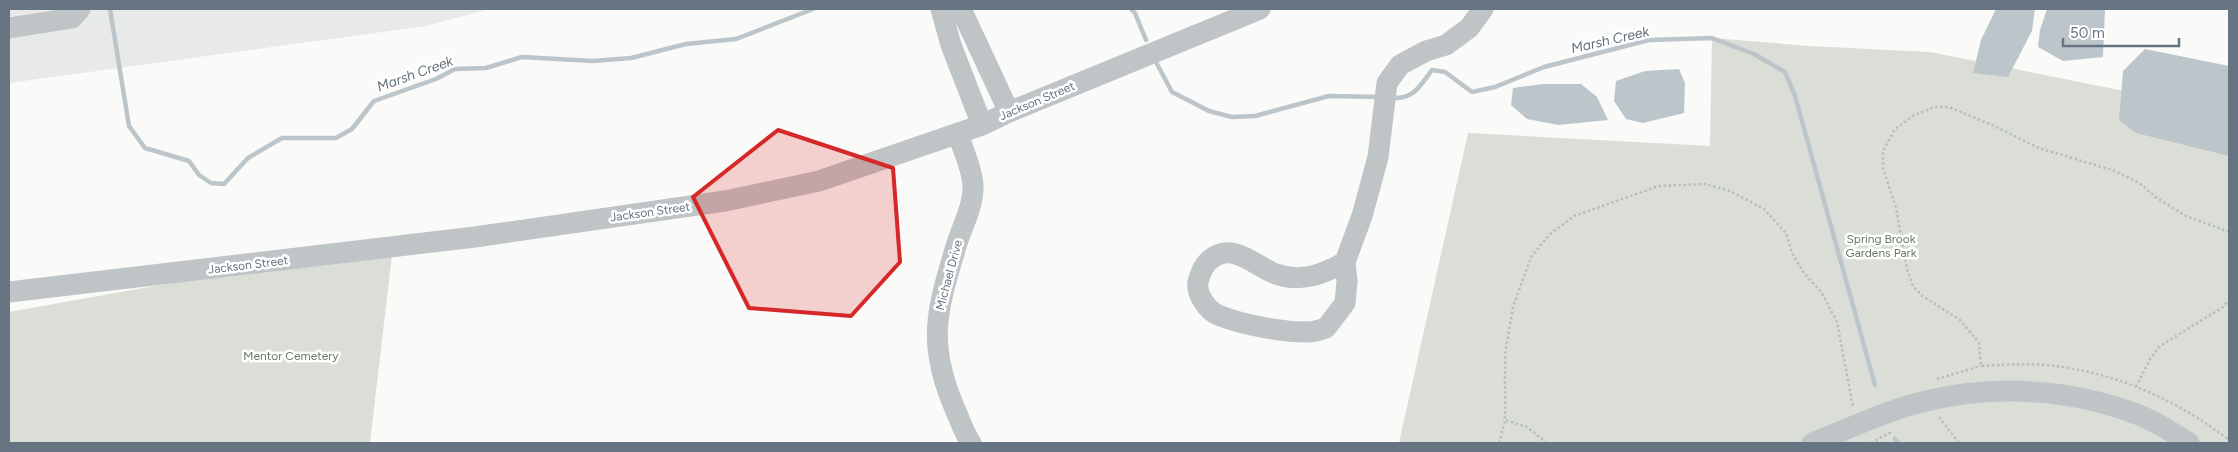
<svg xmlns="http://www.w3.org/2000/svg" width="2238" height="452" font-family="Figtree,sans-serif">
<style>
.built{fill:#e8e9e9}
.green{fill:#daded7}
.water{fill:#bbc5ca}
.lines{fill:none;stroke-linecap:round;stroke-linejoin:round}
.stream{stroke:#bbc5ca;stroke-width:4.5}
.path{stroke:#babdc0;stroke-width:2.5;stroke-dasharray:2.5 2.5;stroke-linecap:butt}
.minor{stroke:#bfc4c7;stroke-width:21}
.marked{fill:#d62828;fill-opacity:0.2;stroke:#d62828;stroke-width:4;stroke-linejoin:round}
.labels{text-anchor:middle;dominant-baseline:central;stroke-width:5;stroke-linejoin:round;paint-order:stroke}
.street-label{font-size:12px;fill:#667581;stroke:#fff}
.park-label{font-size:12px;fill:#687a65;stroke:#fff}
.water-label{font-size:14px;font-style:italic;fill:#60737b;stroke:#fff}
</style>
<rect width="100%" height="100%" fill="#fafaf8"/>
<!-- built -->
<path class="built" d="M9,9H486V10L426,26L9,83Z"/>
<!-- green -->
<path class="green" d="M1712,38L1809,46L1930,52L2229,112V443H1399L1468,133L1710,146Z
M392,255L370,443H9V312L188,280Z"/>
<!-- water -->
<path class="water" d="M1996,9H2035L2032,31L2008,77L1973,73L1981,40Z
M2047,9H2105L2103,57L2063,61L2038,47L2040,30Z
M2145,49L2229,66V156L2136,133L2119,120L2123,71Z
M1679,69L1685,83L1684,113L1643,123L1626,119L1614,101L1616,81L1645,71Z
M1544,84H1581L1597,97L1608,120L1558,125L1527,119L1511,105L1513,88Z"/>
<g class="lines">
<!-- stream -->
<path class="stream" d="M110,9L129,126L145,148L189,161L199,175L211,183L224,184L248,158L282,138H336L352,129L374,101L436,79L455,69L486,68L522,57L593,61L631,58L686,44L736,39L813,9
M1131,9L1135,13L1146,40
M1157,64L1172,92L1209,111L1232,117L1255,116L1329,96L1380,97
M1390,98C1414,100 1419,87 1432,70L1445,72L1472,92L1495,87L1544,67L1649,40L1712,38L1754,54L1785,72L1795,96L1875,385
M1895,439L1898,443"/>
<!-- path -->
<path class="path" d="M2229,232L2186,216L2157,198L2139,183L2115,171L2039,148L1994,126L1949,107H1934L1913,116L1895,129L1883,151V168L1896,208L1907,269L1913,286L1921,295L1960,320L1979,343L1981,366C2002,365 2023,363 2043,365C2111,370 2176,399 2229,440
M1937,379L1981,366
M2136,387L2150,359L2160,346L2223,307L2229,300
M1939,417L1959,443
M1499,443L1505,421
M1547,443L1527,427L1505,420V354L1513,307L1531,257L1549,235L1574,216L1659,186L1705,184L1730,191L1764,209L1786,233L1792,253L1804,273L1822,293L1837,322L1853,407
M1871,443L1891,432"/>
<!-- minor -->
<path class="minor" d="M941,9L951,45L982,125
M961,9L1009,112
M9,28L72,18L80,9
M958,134C963,150 972,168 973,185C974,204 963,225 957,243C937,310 926,342 955,409C960,420 964,433 971,443
M1345,262C1324,274 1301,283 1276,274C1256,267 1233,241 1211,259C1204,264 1200,274 1198,282C1196,294 1207,310 1218,315C1243,325 1281,332 1308,332C1314,332 1320,330 1326,328L1345,303L1347,281L1345,262L1362,216L1378,157L1387,83L1400,65L1426,51L1446,45L1469,28L1483,9
M9,292L475,237L725,201L819,181L982,125L1009,112L1260,9
M1812,443C1849,429 1887,410 1926,401C1997,384 2071,389 2139,415C2157,422 2173,433 2189,443"/>
</g>
<!-- marked area -->
<path class="marked" d="M778,130L893,168L900,262L851,316L749,308L693,197Z"/>
<g class="labels">
<!-- street labels -->
<g class="street-label">
<text transform="translate(1037 101) rotate(-23)">Jackson Street</text>
<text transform="translate(650 212) rotate(-8)">Jackson Street</text>
<text transform="translate(248 265) rotate(-7)">Jackson Street</text>
<text transform="translate(949 275) rotate(-75)">Michael Drive</text>
</g>
<!-- park labels -->
<g class="park-label">
<text x="1881" y="239">Spring Brook<tspan x="1881" dy="14">Gardens Park</tspan></text>
<text x="291" y="356">Mentor Cemetery</text>
</g>
<!-- water labels -->
<g class="water-label">
<text transform="translate(1610 40) rotate(-13)">Marsh Creek</text>
<text transform="translate(415 74) rotate(-20)">Marsh Creek</text>
</g>
</g>
<!-- border -->
<rect width="2238" height="452" fill="none" stroke="#667581" stroke-width="20"/>
<!-- scale -->
<path d="M2063 38v8h116v-8" fill="none" stroke="#667581" stroke-width="2.5"/>
<text x="2070" y="38" font-size="15" fill="#667581" stroke="#ffffff" stroke-width="4" paint-order="stroke">50 m</text>
</svg>
